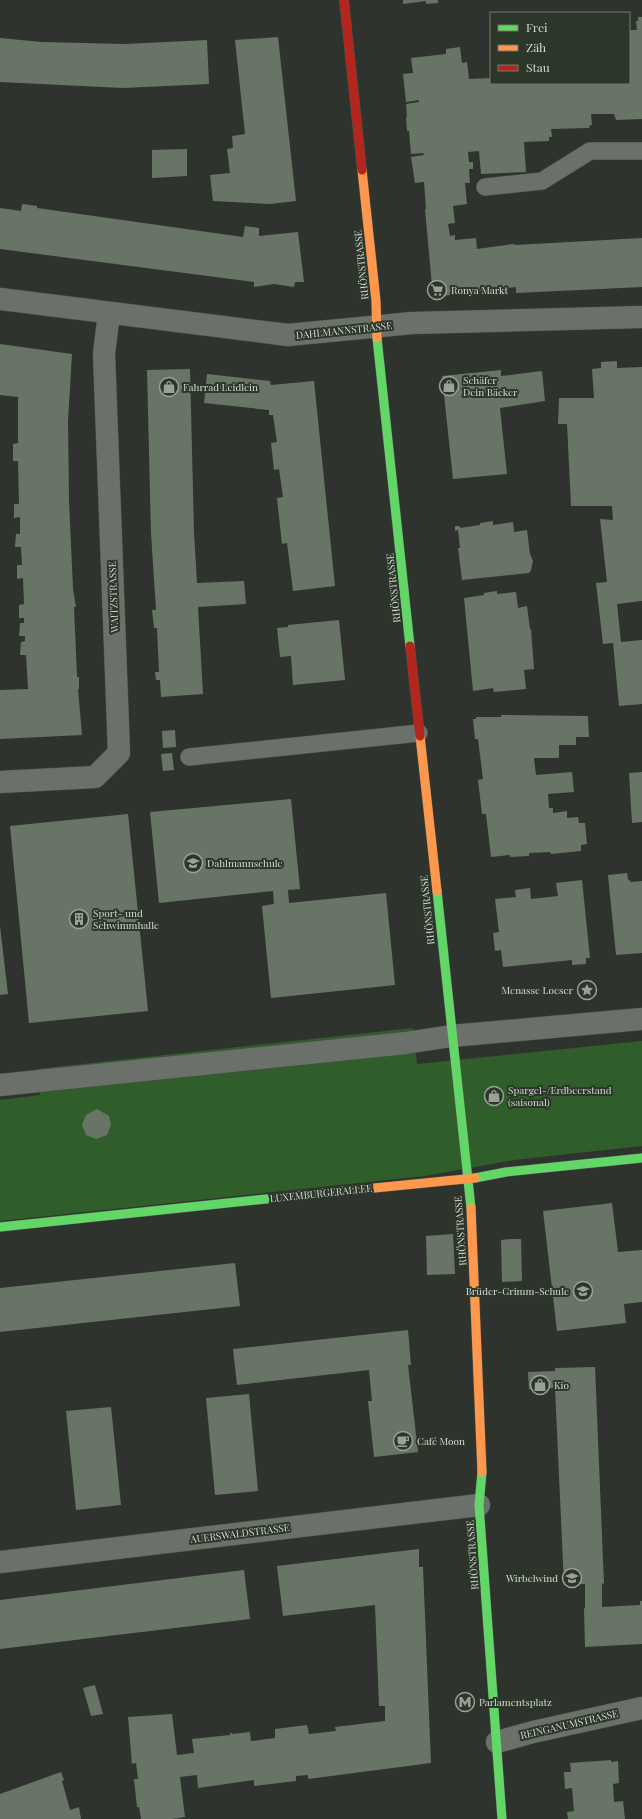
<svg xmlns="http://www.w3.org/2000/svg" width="642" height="1819" font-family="'Playfair Display',serif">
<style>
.green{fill:#2f5e2a}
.building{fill:#687566}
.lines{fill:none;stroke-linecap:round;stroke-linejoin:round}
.lane-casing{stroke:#4c524b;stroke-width:18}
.street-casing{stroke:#4c524b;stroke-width:23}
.fast-casing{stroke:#4c524b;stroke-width:10}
.slow-casing{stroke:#4c524b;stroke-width:10}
.jam-casing{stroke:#4c524b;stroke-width:10}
.lane{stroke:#6c706b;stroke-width:17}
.street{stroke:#6c706b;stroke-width:22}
.fast{stroke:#63d668;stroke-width:9}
.slow{stroke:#ff974d;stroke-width:9}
.jam{stroke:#b3261e;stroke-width:9}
.labels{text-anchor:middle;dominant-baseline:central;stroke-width:4;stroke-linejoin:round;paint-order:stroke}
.street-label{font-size:10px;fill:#d5dcd4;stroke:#2c372a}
.poi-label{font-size:10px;fill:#d5dcd4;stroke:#2c372a;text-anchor:start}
</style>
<rect width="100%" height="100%" fill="#2e342d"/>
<!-- green -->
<path class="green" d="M413,1028L417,1064L642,1041V1146L514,1160L425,1176L0,1221V1100L40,1095L37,1069Z"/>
<!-- building -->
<path class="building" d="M403,0H438V3L426,4V1L403,4Z
M638,17H642V119L616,120L614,114H591L592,125H590L589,128L551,129L552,137H549V141L524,142L526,172L481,174L479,151L468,152L469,162H473V169H469L470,183H465L467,204L453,206L455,223L448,224L450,236L455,235V240L476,238L477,249L514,244L515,245L642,238V287L516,293V287L433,297L425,209H426L424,182L415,183L411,157L424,155L423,153L411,154L409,131H407L406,117H407L406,104L419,102V100L406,102L403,74L413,73L411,58L446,54V49L460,47L462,63L467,62L469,79L491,78V83H629V30H637L636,21H638Z
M278,37L296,201L270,204L213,201L210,175L230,173L227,149L233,148L232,136L245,134L235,40Z
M0,38L41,42L125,44L207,40L209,84L123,88L0,82Z
M187,149V176L152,178V150Z
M22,204L37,206V208L243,237L245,226L259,228V236L298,232L304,282H295L294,287L274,284L254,287V282L0,249V208L21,211Z
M0,344L72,354L68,421L69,500L73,589L76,607H74L77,677H79V689H78L82,735L0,739V690L28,689L26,655H20L21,642L25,641V636H19L20,623H24V618H19V605L24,604L23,578L17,579V565H22L21,547H15L16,534H20V517L14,518V504H19L18,461H13V444L18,443V397L0,395Z
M617,361V368L642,367V601L617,604L621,642L642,640V704L619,706L613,643L603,644L596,583L607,582L600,519L613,520L612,506H571L567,424H558L559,398H594L592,369L601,368V362Z
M190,369L194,532L197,583L244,581L246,604L198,607L203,694L161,697L160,680H156L155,672H159L157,628H154L152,610H156L151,533L147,370Z
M501,370V376L542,371L545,401L500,408L507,474L453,479L442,376Z
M207,374L270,381L271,385L314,381L335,586L293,591L287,543L282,544L277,498L283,497L279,469L274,470L271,443L277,442L273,415H269V410L204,403Z
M493,521V525L513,522L514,532L527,530L530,554L533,561L531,570L529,573L462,580L458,548H460L458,530L455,531V526H460V528L480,525V523Z
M497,591V594L516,592L518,608L527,606L530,629H531L534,669L524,670L526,689L494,692L493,688L473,691L464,598L484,595V593Z
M339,620L345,680L293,685L291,656L280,657L277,628L288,627V625Z
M501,715L588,716L589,737H576V745H559V758H534L536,775L572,772L574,792L548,794L549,808H553V813L567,811V818L578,817L579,823H585L587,844L581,845V851L551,854L550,852L529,853V856L510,857V855L491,857L486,814H482L478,780L483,779L478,739H475L473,719H476V717H501Z
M175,730L176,747L163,748L162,731Z
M172,753L174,770L163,771L161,754Z
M642,772V822L632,823L629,773Z
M291,799L300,889L288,890L289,903L386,893L395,985L271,998L262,906L274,904L273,891L159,903L150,812Z
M128,814L148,1011L29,1023L10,826Z
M627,873L628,879L631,882L642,881V953L616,955L608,875Z
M582,880L590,958H586V964L572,965V960L503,967L501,950L495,951L493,933L499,932L495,899L516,897L515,890L530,888L531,899L558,896L556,883Z
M0,926L8,994L0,995Z
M97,1109L109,1116L111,1125L107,1135L96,1139L86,1135L82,1125L86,1115Z
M612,1203L618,1252L642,1250V1302L624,1304L626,1323L557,1331L543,1211Z
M453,1234L455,1274L427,1275L426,1236Z
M511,1239H521L522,1281L502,1282L501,1240Z
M235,1263L240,1306L0,1332V1288Z
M408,1330L411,1365H408L418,1452L374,1457L368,1401H372L369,1370L237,1385L233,1349Z
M595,1367L604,1584L602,1583V1607L640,1605V1601H642V1644L585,1647L584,1608H585V1584L564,1585L555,1388L529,1389L528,1372L555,1371V1368Z
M249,1394L258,1491L215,1495L206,1398Z
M111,1407L121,1505L76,1510L66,1411Z
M419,1549V1567H423L431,1763L308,1779V1775L296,1776V1781L254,1786V1780L198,1788L197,1775L180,1777L185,1817L172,1819H141L139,1807H137L134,1779H138L136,1763L132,1764L128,1717L172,1714L177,1755L194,1753L192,1739L230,1735V1732L232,1734L250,1732L251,1741L275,1738V1729L307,1725L309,1734L336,1731L335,1727L385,1721V1706H379L375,1605L283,1616L277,1566Z
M244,1570L250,1619L0,1649V1600Z
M95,1685L103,1714L91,1716L83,1688Z
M611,1760V1762L618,1761L619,1783L613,1784L614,1802L623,1801L625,1819H568L567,1812L574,1811L572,1788L565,1789L564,1772H571L570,1763Z
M61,1772L64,1780L62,1781L70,1810L79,1807L81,1819H0V1794Z"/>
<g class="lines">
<!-- lane casing -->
<g class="lane-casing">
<path id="lane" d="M485,187L542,181L590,151H642
M189,757L419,733"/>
</g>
<!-- street casing -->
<g class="street-casing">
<path id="street" d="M0,299L288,335L412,323L642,317
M0,782L95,777L119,753L104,354L109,313
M0,1085L406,1043L451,1036L642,1019
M0,1562L479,1505
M497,1742L533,1732L642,1708"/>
</g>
<!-- fast casing -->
<g class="fast-casing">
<path id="fast" d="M377,338L410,646
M437,891L471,1208
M475,1178L506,1172L642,1158
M0,1227L294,1196
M482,1472L479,1505L502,1819"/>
</g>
<!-- slow casing -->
<g class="slow-casing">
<path id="slow" d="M362,170L376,301L377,338
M420,736L437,891
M294,1196L475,1178
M471,1208L482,1472"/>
</g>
<!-- jam casing -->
<g class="jam-casing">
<path id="jam" d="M344,0L362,170
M410,646L420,736"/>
</g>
<!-- lane -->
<use href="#lane" class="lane"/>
<!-- street -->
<use href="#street" class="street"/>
<!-- fast -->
<use href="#fast" class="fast"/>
<!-- slow -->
<use href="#slow" class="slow"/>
<!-- jam -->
<use href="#jam" class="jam"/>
</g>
<!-- icons -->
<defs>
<g id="supermarket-ring" transform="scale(1)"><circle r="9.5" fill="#2c372a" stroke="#9ba19a" stroke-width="1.5"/><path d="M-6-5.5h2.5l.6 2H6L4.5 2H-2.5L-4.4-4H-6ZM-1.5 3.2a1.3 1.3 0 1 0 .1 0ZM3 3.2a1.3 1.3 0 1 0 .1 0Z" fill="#9ba19a"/></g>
<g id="shop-ring" transform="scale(1)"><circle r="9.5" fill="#2c372a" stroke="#9ba19a" stroke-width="1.5"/><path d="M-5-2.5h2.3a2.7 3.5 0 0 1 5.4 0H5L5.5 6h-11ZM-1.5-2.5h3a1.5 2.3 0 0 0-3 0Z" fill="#9ba19a"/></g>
<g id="school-ring" transform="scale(1)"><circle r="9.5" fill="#2c372a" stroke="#9ba19a" stroke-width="1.5"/><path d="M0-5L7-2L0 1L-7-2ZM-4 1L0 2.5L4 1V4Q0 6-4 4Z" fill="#9ba19a"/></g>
<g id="building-ring" transform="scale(1)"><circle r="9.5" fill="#2c372a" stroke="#9ba19a" stroke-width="1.5"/><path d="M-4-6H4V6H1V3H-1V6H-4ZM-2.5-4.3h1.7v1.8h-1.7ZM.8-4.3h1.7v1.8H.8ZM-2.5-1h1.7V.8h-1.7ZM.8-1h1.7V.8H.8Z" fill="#9ba19a"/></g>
<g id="sight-ring" transform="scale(1)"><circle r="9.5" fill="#2c372a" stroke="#9ba19a" stroke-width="1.5"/><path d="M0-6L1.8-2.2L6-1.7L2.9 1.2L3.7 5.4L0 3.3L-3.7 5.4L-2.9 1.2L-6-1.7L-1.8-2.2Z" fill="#9ba19a"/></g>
<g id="cafe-ring" transform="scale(1)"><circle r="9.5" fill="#2c372a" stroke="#9ba19a" stroke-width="1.5"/><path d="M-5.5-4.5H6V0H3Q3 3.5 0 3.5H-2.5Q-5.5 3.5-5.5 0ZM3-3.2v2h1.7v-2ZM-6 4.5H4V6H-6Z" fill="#9ba19a"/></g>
<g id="metro-ring" transform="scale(1)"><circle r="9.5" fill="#2c372a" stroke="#9ba19a" stroke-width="1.5"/><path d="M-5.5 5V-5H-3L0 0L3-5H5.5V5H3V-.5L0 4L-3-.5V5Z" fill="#9ba19a"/></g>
</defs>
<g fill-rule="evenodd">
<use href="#supermarket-ring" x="437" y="290"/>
<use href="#shop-ring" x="449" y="386"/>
<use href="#shop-ring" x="169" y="387"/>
<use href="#school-ring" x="193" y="863"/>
<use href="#building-ring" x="79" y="919"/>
<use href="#sight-ring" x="587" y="990"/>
<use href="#shop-ring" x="494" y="1096"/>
<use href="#school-ring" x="583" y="1291"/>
<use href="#shop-ring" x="540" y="1385"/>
<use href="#cafe-ring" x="403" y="1441"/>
<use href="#school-ring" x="572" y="1578"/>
<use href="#metro-ring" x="465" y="1702"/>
</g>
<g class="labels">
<!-- street labels -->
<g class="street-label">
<text transform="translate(361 265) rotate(-96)">RHÖNSTRASSE</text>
<text transform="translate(344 330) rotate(-6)">DAHLMANNSTRASSE</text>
<text transform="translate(393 588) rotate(-96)">RHÖNSTRASSE</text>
<text transform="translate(113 597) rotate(-92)">WAITZSTRASSE</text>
<text transform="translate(427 910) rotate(-96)">RHÖNSTRASSE</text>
<text transform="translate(321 1193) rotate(-6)">LUXEMBURGERALLEE</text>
<text transform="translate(460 1231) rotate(-94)">RHÖNSTRASSE</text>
<text transform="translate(240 1533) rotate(-7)">AUERSWALDSTRASSE</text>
<text transform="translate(472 1555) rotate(-94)">RHÖNSTRASSE</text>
<text transform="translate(569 1724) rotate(-13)">REINGANUMSTRASSE</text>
</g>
<!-- poi labels -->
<g class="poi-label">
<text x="451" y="290">Ronya Markt</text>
<text x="463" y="380">Schäfer<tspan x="463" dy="12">Dein Bäcker</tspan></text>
<text x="183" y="387">Fahrrad Leidlein</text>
<text x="207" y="863">Dahlmannschule</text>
<text x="93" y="913">Sport- und<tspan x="93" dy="12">Schwimmhalle</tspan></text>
<text x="573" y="990" text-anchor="end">Menasse Loeser</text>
<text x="508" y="1090">Spargel-/Erdbeerstand<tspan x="508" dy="12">(saisonal)</tspan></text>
<text x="569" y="1291" text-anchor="end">Brüder-Grimm-Schule</text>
<text x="554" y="1385">Kio</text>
<text x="417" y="1441">Café Moon</text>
<text x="558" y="1578" text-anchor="end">Wirbelwind</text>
<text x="479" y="1702">Parlamentsplatz</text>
</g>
</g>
<!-- legend -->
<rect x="490" y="12" width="140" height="72" fill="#2c372a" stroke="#70796e"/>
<rect x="498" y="25" width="20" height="6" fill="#63d668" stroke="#70796e"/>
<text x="526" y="32" font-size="12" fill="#d5dcd4">Frei</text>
<rect x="498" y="45" width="20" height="6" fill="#ff974d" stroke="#70796e"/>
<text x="526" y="52" font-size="12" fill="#d5dcd4">Zäh</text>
<rect x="498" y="65" width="20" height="6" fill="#b3261e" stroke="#70796e"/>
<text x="526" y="72" font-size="12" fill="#d5dcd4">Stau</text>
</svg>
